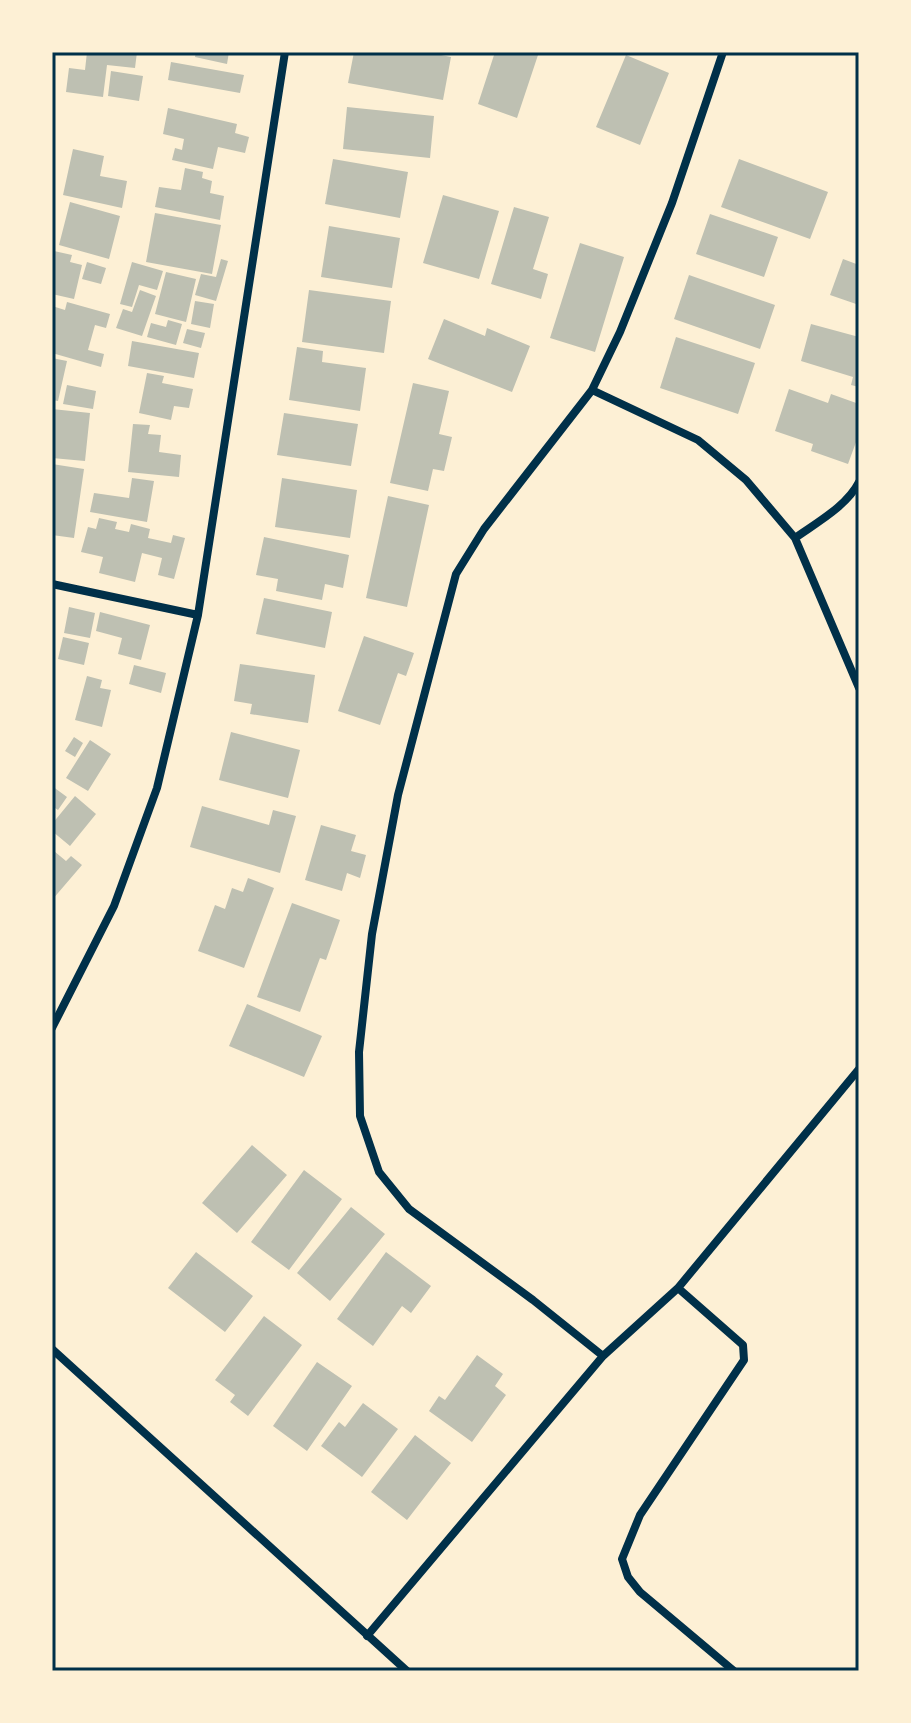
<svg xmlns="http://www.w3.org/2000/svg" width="911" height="1723" font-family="'Crimson Pro',serif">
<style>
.building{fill:#bec0b2}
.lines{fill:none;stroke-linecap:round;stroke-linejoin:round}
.minor{stroke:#003049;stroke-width:8}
.neatline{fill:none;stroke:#003049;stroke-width:3}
</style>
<rect width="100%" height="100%" fill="#fdf0d5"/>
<!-- building -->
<path class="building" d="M87,52H137L135,68L107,65L103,97L66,92L69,68L85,70Z
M196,52H229L227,64L195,57Z
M354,52H426L451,57L443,100L348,83Z
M495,52H539L517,118L478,104Z
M626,55L669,73L640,145L596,127Z
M171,62L244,75L240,93L168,80Z
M111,71L143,76L139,101L108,96Z
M347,107L434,116L430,158L343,149Z
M168,108L237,124L235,133L249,137L245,153L218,147L213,169L172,160L175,148L182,150L184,139L163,134Z
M73,149L104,156L100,176L127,181L122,208L63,195Z
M333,159L408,172L400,218L325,204Z
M739,159L828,192L810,239L721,207Z
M185,168L203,172L202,178L212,181L210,193L224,196L220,220L155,207L159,187L181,190Z
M443,195L499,211L479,279L423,263Z
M70,202L120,216L109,259L59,245Z
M514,207L549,217L533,269L548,274L541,299L491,284Z
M155,213L221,225L212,274L146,262Z
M710,214L778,237L764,277L696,254Z
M329,226L400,238L392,288L321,277Z
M580,243L624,257L595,352L550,338Z
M54,251L72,255L70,262L82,265L74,299L52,294Z
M221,259L228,261L216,301L195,295L201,274L216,277Z
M843,259L859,265V305L830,295Z
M87,262L106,268L101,284L82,279Z
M132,262L163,271L157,290L139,285L132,307L120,304Z
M166,272L196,279L186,322L155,314Z
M689,275L775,305L760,349L674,319Z
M140,290L156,296L142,336L116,328L123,309L132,312Z
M309,290L391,301L384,353L302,342Z
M195,301L214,304L210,328L191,324Z
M67,302L110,314L106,328L95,325L88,350L104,354L101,367L52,353V306L65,310Z
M444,319L485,336L487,328L530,346L512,392L428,359Z
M168,320L182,324L176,345L147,337L151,323L166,327Z
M811,324L859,337V387L851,385L853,377L801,361Z
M187,329L205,333L201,348L183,343Z
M676,337L755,363L738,414L660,388Z
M132,341L199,353L194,378L128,366Z
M297,347L323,351L322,362L366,368L360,411L289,400Z
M52,358L67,361L58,401L52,400Z
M147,373L164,376L162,383L193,389L189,408L174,406L171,420L139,413Z
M413,383L449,391L439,434L452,437L444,471L433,469L428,491L390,483Z
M67,385L96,391L93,409L63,404Z
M789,389L828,403L831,394L859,404V434L848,464L811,451L813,444L775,431Z
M52,409L90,413L85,461L52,458Z
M284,413L358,424L351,466L277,455Z
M133,424L150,425L148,434L161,435L159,452L181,455L179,477L128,472Z
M52,464L84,469L74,538L52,535Z
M132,478L154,481L147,522L90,512L94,493L129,498Z
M282,478L357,490L350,538L275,527Z
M388,496L429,505L407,607L366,598Z
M99,518L117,522L115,529L129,532L131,524L150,529L148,538L171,543L173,535L185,538L174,579L158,575L162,558L142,553L135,582L99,573L103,557L81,552L88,527L96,529Z
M264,537L349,555L343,588L325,584L322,600L276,591L278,579L256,575Z
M264,598L332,612L325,648L256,634Z
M69,607L95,613L90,638L64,633Z
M100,612L150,625L141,660L118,654L122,638L96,631Z
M364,636L414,653L406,676L398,673L380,725L338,711Z
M63,637L89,643L84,665L58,659Z
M240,664L315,675L308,723L250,714L252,704L234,701Z
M134,665L166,673L161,693L129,684Z
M87,676L102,680L100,688L111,690L102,727L75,720Z
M231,732L300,750L288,798L219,780Z
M74,737L83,743L75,757L65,751Z
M90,740L111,754L88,791L66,778Z
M52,786L67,797L58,810L52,806Z
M75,796L96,814L70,846L52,831V824Z
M202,806L269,825L273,810L296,816L280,873L190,847Z
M321,825L356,835L351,851L366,855L360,878L347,873L342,891L305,880Z
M54,851L66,861L71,856L82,865L52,900Z
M248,878L274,888L244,968L198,951L215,905L225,909L232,888L243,892Z
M292,903L340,920L326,960L320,958L300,1012L257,997Z
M247,1004L322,1036L304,1077L229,1046Z
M252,1145L287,1175L237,1233L202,1203Z
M304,1170L342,1199L289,1270L251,1242Z
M351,1207L385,1234L330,1301L297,1273Z
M196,1252L253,1296L225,1332L168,1288Z
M386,1252L431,1286L411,1313L402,1306L373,1346L337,1319Z
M264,1316L302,1345L248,1416L230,1402L235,1395L215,1380Z
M477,1355L503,1374L495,1386L506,1395L472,1442L429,1411L439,1396L445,1400Z
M317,1362L352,1386L307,1451L273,1426Z
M363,1403L398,1429L362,1477L321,1446L339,1422L345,1427Z
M415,1435L451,1463L407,1520L371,1492Z"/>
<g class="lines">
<!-- minor -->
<path class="minor" d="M592,390L698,440L746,480L795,538L859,688
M795,538C816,523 847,506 859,482
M52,584L198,615
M52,1028L114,906L157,788L198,615L285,52
M678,1288L859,1069
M52,1349L407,1671
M603,1356L533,1300L409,1209L379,1172L360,1116L359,1052L372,934L398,795L456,574L484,529L592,390L620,332L672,203L723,52
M367,1636L603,1356L678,1288L743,1345L744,1360L640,1515L622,1559L628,1577L640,1592L734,1671"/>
</g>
<!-- border -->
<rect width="911" height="1723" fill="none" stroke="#fdf0d5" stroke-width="108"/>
<rect x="54" y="54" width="803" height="1615" class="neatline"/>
</svg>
